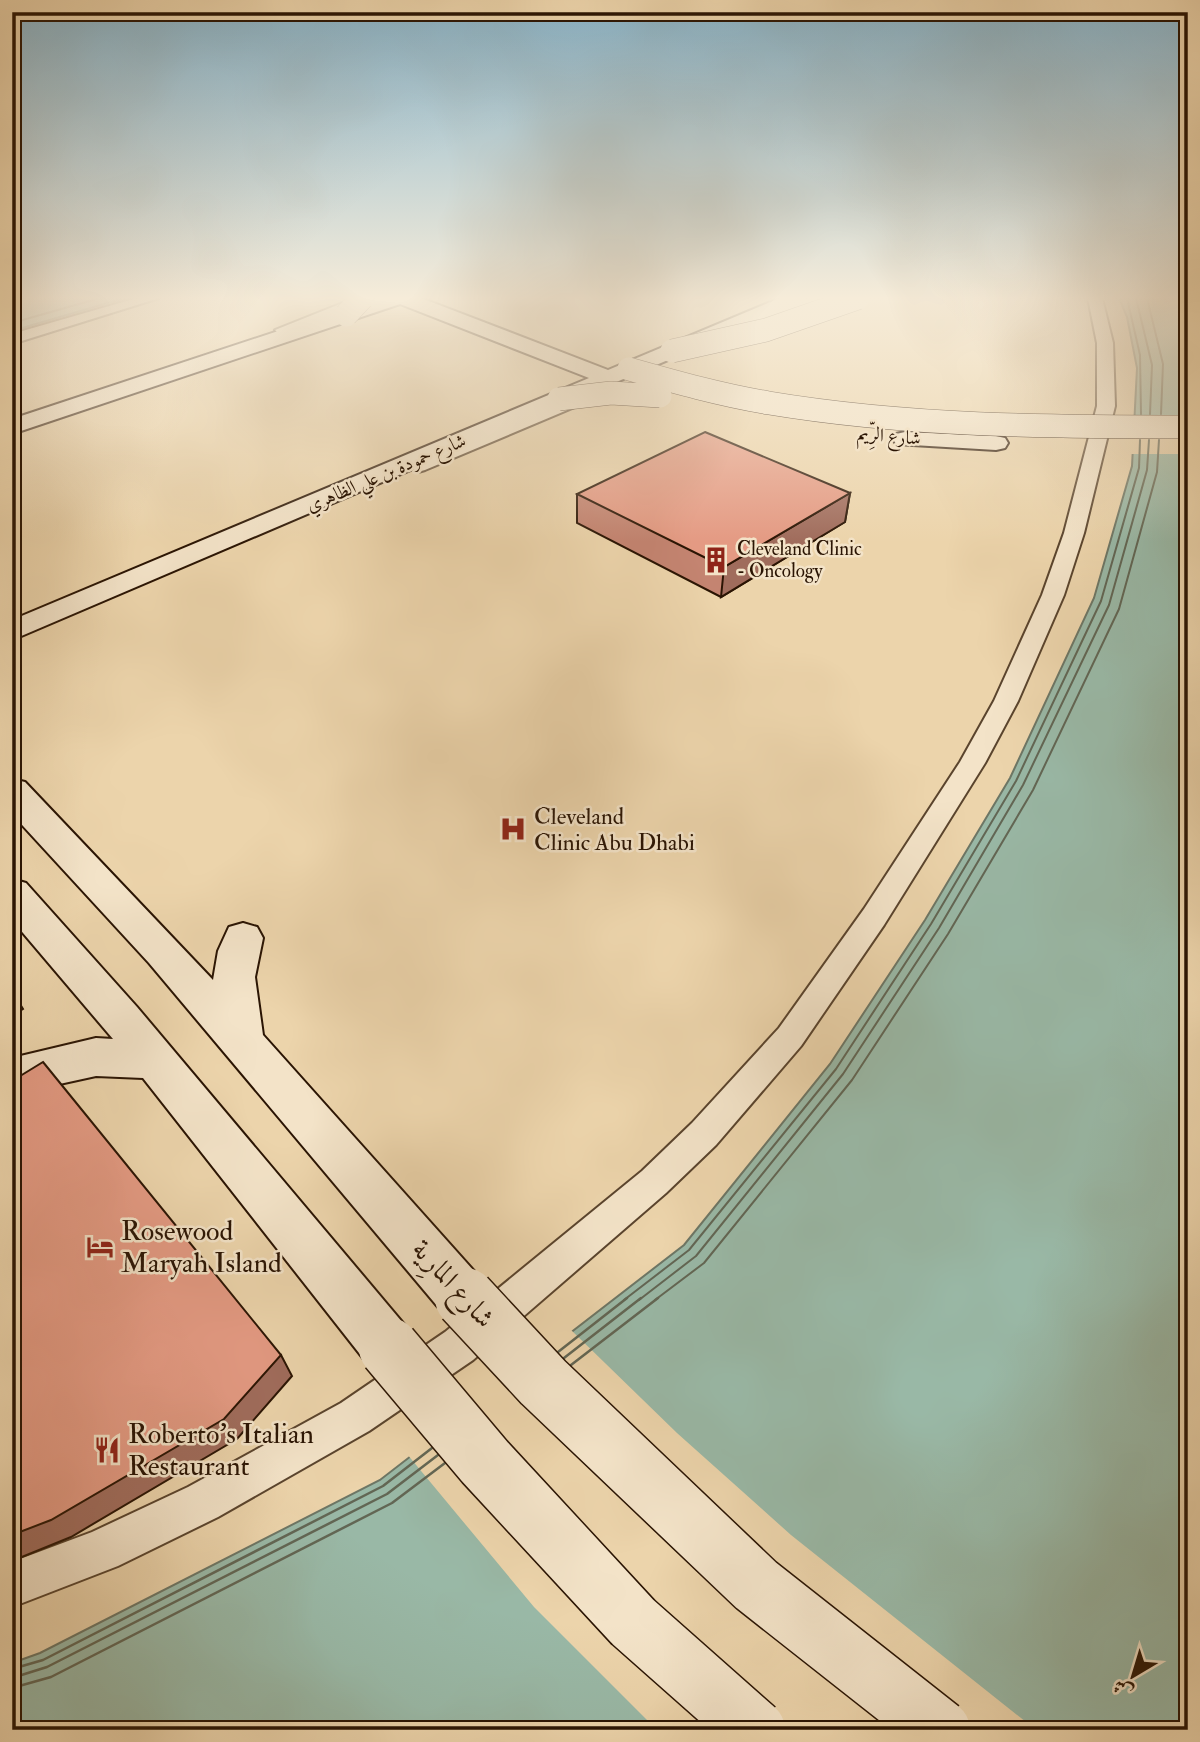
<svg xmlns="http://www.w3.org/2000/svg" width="1200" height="1742" font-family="'IM FELL Double Pica',Amiri,serif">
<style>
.water{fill:#99b8a6;stroke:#6d7665;stroke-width:2}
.pier{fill:#ecd4ab}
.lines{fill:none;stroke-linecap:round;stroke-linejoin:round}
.shore-far1{stroke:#626654;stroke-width:2}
.shore{stroke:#626654;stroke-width:2.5}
.street-casing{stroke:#5a442d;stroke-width:4}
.secondary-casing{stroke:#2a1403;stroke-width:4}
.street{fill:#f3e3c8;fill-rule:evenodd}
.secondary{fill:#f3e3c8;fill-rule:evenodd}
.secondary-bridge-far2-casing{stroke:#2a1403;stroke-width:24;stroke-linecap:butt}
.secondary-bridge-far1-casing{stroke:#2a1403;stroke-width:50;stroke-linecap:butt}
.secondary-bridge-casing{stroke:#2a1403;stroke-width:63;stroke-linecap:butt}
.secondary-bridge-far2{stroke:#f3e3c8;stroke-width:23}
.secondary-bridge-far1{stroke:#f3e3c8;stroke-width:46}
.secondary-bridge{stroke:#f3e3c8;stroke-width:60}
.wall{fill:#c48471;stroke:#2a1403;stroke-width:2}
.shaded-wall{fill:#a06c5c;stroke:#2a1403;stroke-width:2}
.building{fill:#e49a83;stroke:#2a1403;stroke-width:2}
.labels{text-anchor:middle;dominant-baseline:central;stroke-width:5;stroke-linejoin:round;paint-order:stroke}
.far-street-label{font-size:19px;fill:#2a1403;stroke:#f3e3c8}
.far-poi-label{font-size:19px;fill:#2a1403;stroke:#f3e3c8;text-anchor:start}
.poi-label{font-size:23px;fill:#2a1403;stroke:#f3e3c8;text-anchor:start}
.near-poi-label{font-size:28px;fill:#2a1403;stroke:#f3e3c8;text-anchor:start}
.near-street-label{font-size:28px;fill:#2a1403;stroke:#f3e3c8}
</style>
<rect width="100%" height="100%" fill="#ecd4ab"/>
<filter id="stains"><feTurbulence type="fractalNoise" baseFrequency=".00286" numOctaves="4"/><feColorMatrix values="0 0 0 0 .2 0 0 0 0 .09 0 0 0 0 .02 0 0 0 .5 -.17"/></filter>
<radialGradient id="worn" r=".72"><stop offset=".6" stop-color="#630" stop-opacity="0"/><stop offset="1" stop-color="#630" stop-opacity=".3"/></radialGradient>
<!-- water -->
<path class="water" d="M12,298H125L12,331Z
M1119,298H1188V1730H12V1663L40,1653L380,1480L684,1245L830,1064L925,920L1010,778L1094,598L1132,466L1137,368L1127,317Z"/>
<!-- pier -->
<path class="pier" d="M1131,417H1188V454H1129Z
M570,1329L677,1433L791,1535L1036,1730H657L534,1607L407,1454Z"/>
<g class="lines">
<!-- shore-far1 -->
<path class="shore-far1" d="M1127,298L1140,355L1141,414
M1136,298L1152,365L1150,414
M1147,298L1163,364L1161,414
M12,323L100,298
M624,1300L689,1250L836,1069L931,924L1016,781L1101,601L1139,468L1140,440
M639,1300L696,1256L843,1074L939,928L1023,785L1109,605L1147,470L1149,440
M655,1300L704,1263L852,1080L948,934L1033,790L1119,609L1157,472L1159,440"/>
<!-- shore -->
<path class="shore" d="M558,1352L627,1298
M564,1358L641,1298
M571,1365L658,1298
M12,1669L43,1660L383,1486L432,1448
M12,1678L47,1667L387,1494L438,1455
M12,1688L51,1677L392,1503L445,1463"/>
<!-- street casing -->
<g class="street-casing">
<path id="street" d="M137,298H159L12,344V334Z
M355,298H375L288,333H278L275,330Z
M807,298H826L762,326H752L749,323Z
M1088,298H1102L1113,343L1115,406L1084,533L1064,595L1018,701L985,763L884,925L801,1046L716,1145L666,1193L473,1360L369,1431L218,1517L118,1566L12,1607V1562L92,1532L188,1487L341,1403L445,1332L642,1171L692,1123L779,1028L864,909L960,762L994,701L1042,595L1064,533L1097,406V343Z
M590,389L598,394L596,398L425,470L418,472L409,466L411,462Z"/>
</g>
<!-- secondary casing -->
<g class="secondary-casing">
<path id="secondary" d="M378,298H421L608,370L780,298H807L804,302L12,640V620L589,378L400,304L12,434V419Z
M905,432L996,436L1005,438L1008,443L1005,448L996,450L896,444L893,439L896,434Z
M12,779L25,782L213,980L218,951L229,927L243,923L257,927L263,938L255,977L263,1035L474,1271L482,1289L474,1307L456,1314L438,1307L149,963L12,814Z
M12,879L26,883L137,1007L408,1329L416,1348L408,1367L389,1375L370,1367L143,1078L96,1076L23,1092L12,1088V1058L96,1038L113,1039L12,920Z"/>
</g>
<!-- street -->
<use href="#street" class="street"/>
<!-- secondary -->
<use href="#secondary" class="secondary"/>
<!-- secondary-bridge-far2 casing -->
<g class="secondary-bridge-far2-casing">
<path id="secondary-bridge-far2" d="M346,315L362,298
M672,351L766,330L858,298
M629,369C675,382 721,395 769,403C907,426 1048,427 1188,427
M559,399L611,393L660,396"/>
</g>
<!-- secondary-bridge-far1 casing -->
<g class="secondary-bridge-far1-casing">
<path id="secondary-bridge-far1" d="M456,1289L467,1300"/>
</g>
<!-- secondary-bridge casing -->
<g class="secondary-bridge-casing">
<path id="secondary-bridge" d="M465,1298L543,1382L756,1585L940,1730
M389,1348L485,1462L633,1622L755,1730"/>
</g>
<!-- secondary-bridge-far2 -->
<use href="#secondary-bridge-far2" class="secondary-bridge-far2"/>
<!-- secondary-bridge-far1 -->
<use href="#secondary-bridge-far1" class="secondary-bridge-far1"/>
<!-- secondary-bridge -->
<use href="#secondary-bridge" class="secondary-bridge"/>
</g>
<!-- wall -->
<path class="wall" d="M850,493L845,522L721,597L577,523V494Z"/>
<!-- shaded-wall -->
<path class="shaded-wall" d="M850,493L845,522L721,597L724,567Z
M12,991L23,1009L12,1016Z
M281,1355L292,1376L237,1439L71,1537L12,1561V1535Z"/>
<!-- building -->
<path class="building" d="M705,432L850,493L724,567L577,494Z
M43,1062L281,1355L224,1419L51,1520L12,1535V1081Z"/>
<!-- sky -->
<linearGradient id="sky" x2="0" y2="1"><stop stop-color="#88b6ce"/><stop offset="0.55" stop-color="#f6ecd9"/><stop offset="1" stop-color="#f6ecd9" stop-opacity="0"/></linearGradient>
<rect width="1200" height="542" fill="url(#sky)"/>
<!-- icons -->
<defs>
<g id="building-bare" transform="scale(2.1)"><path d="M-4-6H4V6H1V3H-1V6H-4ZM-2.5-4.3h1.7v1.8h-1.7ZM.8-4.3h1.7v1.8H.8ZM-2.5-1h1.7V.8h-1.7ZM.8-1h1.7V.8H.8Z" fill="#8f2418" stroke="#f3e3c8" stroke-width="2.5" paint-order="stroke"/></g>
<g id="hospital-bare" transform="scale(2.1)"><path d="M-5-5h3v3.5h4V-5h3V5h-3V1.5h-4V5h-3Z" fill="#8f2418" stroke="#f3e3c8" stroke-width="2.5" paint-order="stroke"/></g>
<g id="hotel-bare" transform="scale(2.1)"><path d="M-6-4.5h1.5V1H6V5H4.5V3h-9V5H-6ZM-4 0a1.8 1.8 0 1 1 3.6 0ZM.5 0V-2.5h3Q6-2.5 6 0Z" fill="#8f2418" stroke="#f3e3c8" stroke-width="2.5" paint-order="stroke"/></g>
<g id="restaurant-bare" transform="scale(2.1)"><path d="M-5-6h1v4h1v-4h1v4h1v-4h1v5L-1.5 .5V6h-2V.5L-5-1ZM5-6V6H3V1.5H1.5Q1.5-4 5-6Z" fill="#8f2418" stroke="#f3e3c8" stroke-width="2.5" paint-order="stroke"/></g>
</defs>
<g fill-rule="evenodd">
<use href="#building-bare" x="716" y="560"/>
<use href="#hospital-bare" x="513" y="829"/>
<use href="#hotel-bare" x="100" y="1247"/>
<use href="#restaurant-bare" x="107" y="1450"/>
</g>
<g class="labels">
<!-- far-street labels -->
<g class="far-street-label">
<text transform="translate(889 436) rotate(5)">شارع الرِّيم</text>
<text transform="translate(386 473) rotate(-23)">شارع حمودة بن علي الظاهري</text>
</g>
<!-- far-poi labels -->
<g class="far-poi-label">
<text x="737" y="549">Cleveland Clinic<tspan x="737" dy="22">- Oncology</tspan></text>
</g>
<!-- poi labels -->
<g class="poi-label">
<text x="534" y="816">Cleveland<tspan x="534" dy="26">Clinic Abu Dhabi</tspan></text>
</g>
<!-- near-poi labels -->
<g class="near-poi-label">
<text x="121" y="1231">Rosewood<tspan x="121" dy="32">Maryah Island</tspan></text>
<text x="128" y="1434">Roberto's Italian<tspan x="128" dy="32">Restaurant</tspan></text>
</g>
<!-- near-street labels -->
<g class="near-street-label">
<text transform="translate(453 1284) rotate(48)">شارع المارِية</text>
</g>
</g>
<!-- margin -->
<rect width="1200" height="1742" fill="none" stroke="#ecd4ab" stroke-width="42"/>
<rect x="14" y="14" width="1172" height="1714" fill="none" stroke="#2a1403" stroke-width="3.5"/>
<rect x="21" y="21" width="1158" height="1700" fill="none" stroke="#2a1403" stroke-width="2"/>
<!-- north arrow -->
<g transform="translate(1133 1676) rotate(218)" stroke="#f3e3c8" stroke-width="5" paint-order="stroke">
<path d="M0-5L12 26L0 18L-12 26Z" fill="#2a1403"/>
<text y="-10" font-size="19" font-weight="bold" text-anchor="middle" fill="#2a1403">ش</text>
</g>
<rect width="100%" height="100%" filter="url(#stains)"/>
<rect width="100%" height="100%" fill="url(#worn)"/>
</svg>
